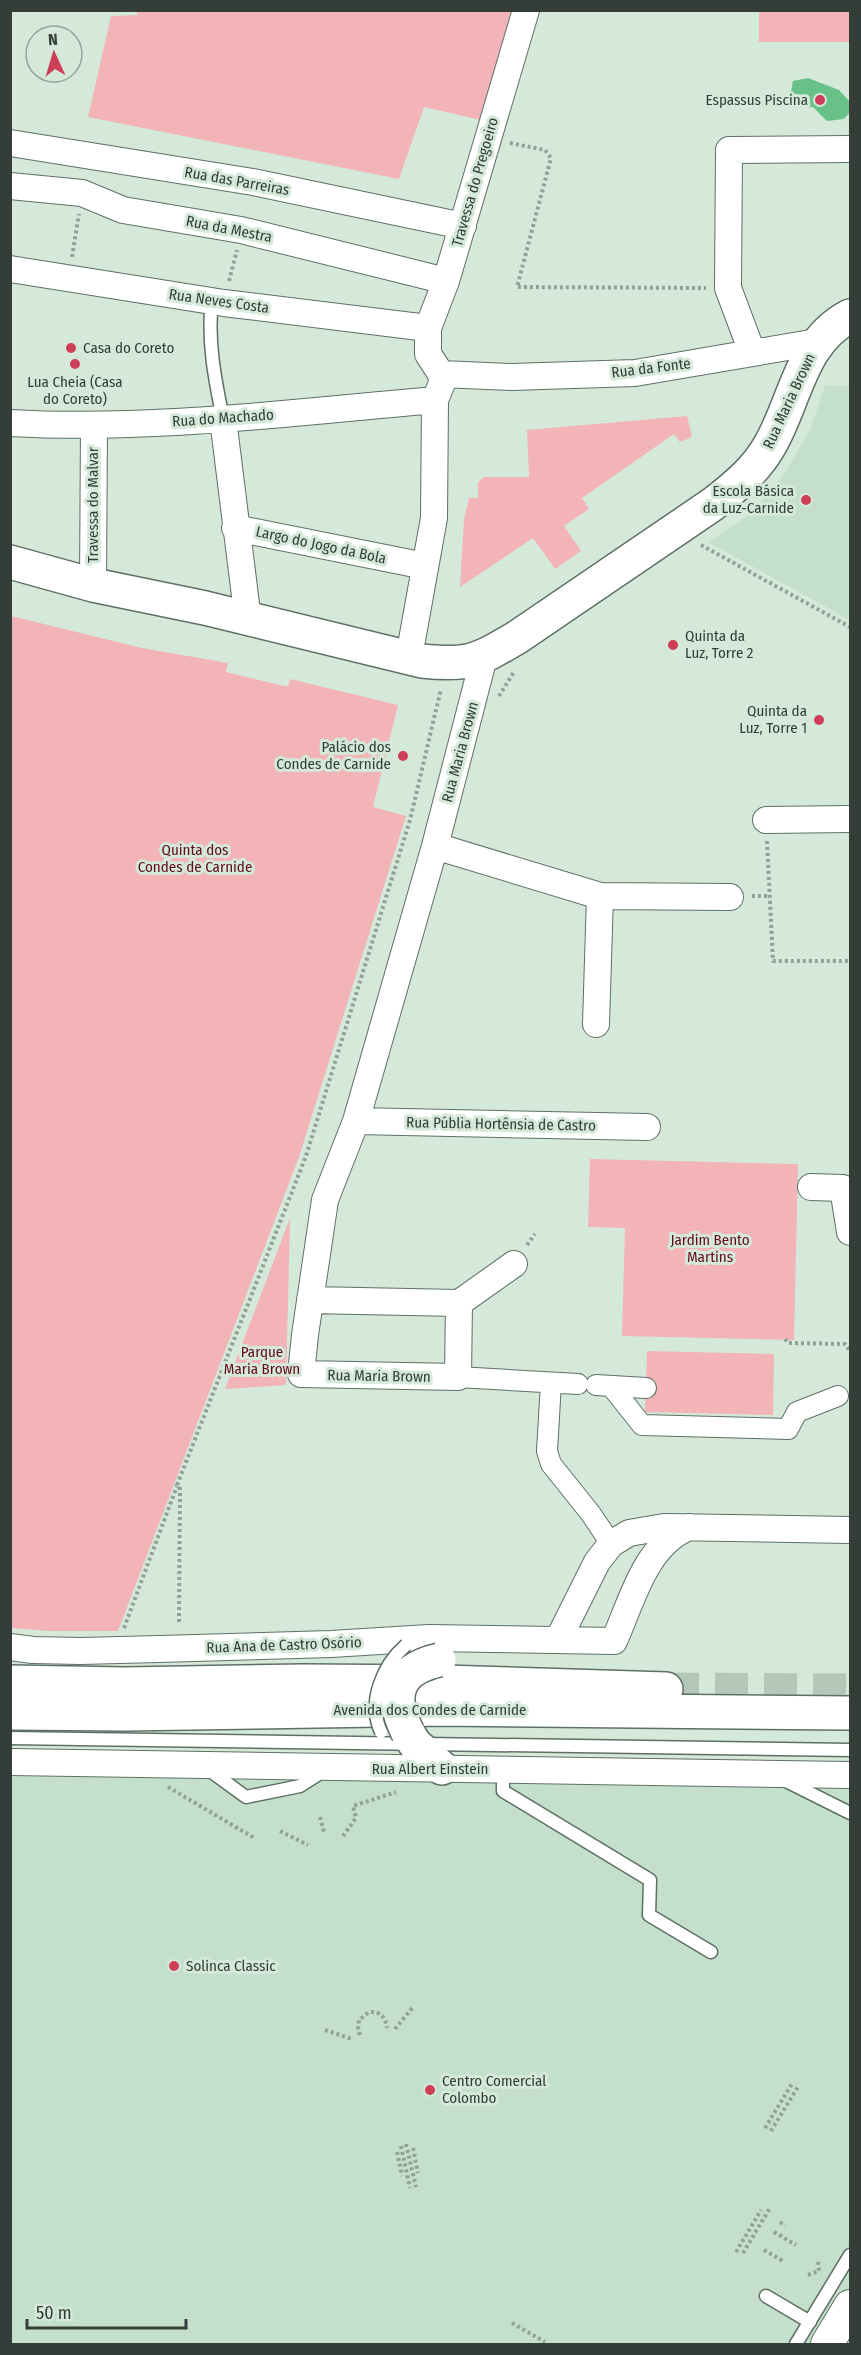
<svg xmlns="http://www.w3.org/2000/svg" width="861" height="2355" font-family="'Fira Sans Condensed',sans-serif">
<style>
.built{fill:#c4e0cc}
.green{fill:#f2b4b7}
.water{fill:#67c189}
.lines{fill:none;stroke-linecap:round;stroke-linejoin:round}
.secondary-tunnel{stroke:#b5c7b9;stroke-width:33;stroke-dasharray:33 16;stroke-linecap:butt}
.service-casing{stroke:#5e7064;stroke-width:15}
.pedestrian-casing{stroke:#5e7064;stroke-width:22}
.minor-casing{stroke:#5e7064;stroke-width:28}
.tertiary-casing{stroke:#5e7064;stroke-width:34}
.secondary-casing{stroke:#5e7064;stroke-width:36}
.path{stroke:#92a196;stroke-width:4;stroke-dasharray:3 3;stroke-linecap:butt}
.service{stroke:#fff;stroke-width:12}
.pedestrian{stroke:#fff;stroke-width:20}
.minor{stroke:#fff;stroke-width:26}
.tertiary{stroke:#fff;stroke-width:32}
.secondary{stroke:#fff;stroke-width:33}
.service-bridge-casing{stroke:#5e7064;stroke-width:15;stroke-linecap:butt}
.secondary-bridge-casing{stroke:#5e7064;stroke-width:36;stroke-linecap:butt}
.service-bridge{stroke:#fff;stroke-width:12}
.secondary-bridge{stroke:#fff;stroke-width:33}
.poi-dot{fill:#ce3e56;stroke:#d5e9da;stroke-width:2}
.labels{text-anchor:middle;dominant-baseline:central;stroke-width:6;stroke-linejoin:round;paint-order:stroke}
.poi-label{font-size:15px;fill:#343d37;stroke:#d5e9da;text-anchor:end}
.street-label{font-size:15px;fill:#343d37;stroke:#d5e9da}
.park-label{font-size:15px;fill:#630a1f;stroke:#d5e9da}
</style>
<rect width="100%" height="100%" fill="#d5e9da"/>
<!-- built -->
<path class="built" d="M825,385L850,386V620L708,542L740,521L755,508L784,474L811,428Z
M11,1765L850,1777V2291L818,2344H11Z"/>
<!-- green -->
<path class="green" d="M137,10L515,11L485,121L424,107L399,179L88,117L111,16L137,15Z
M759,11H850V42H759Z
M687,416L692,437L680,442L674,434L582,498L589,509L564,526L581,551L555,569L533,538L460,587L464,520L469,498H478V482L484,477H529L527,430Z
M11,616L142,648L228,663L226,672L284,686H288L290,679L398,705L373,807L406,816L299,1157L118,1631H50L11,1628Z
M590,1159L798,1164L794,1340L622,1336L625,1228L588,1227Z
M290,1218L286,1385L225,1389Z
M647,1351L774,1354L773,1415L645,1412Z"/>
<!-- water -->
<path class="water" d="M808,78L839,90L850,102V112L844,119L827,121L813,107L798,108L790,97L793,81Z"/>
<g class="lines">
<!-- secondary-tunnel -->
<path class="secondary-tunnel" d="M666,1689L850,1690"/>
<!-- service casing -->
<g class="service-casing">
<path id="service" d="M212,301C207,340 215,380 223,419
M10,1738L850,1750
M503,1769V1791L650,1880L649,1915L711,1952
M209,1770L246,1797L300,1786L322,1772
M784,1780L850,1813
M766,2296L810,2322
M796,2344L850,2255"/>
</g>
<!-- pedestrian casing -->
<g class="pedestrian-casing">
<path id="pedestrian" d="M458,1377L578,1384
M551,1383L547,1451L551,1464L591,1514L611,1544
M596,1385L646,1388
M611,1386L642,1425L788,1429L797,1412L838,1396"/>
</g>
<!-- minor casing -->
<g class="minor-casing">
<path id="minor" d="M10,143L253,182L463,226
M10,186L82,193L123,210L241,230L446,281
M10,269L224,303L428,328
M752,352L728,288L729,150L850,149
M441,374L512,377L635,373L817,342
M223,419L248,620
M10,423C152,431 295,412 435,400
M235,528L425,566
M93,585L94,425
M412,640L434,518L435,400L442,383L441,374L428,354V328L446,281L526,10
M766,820L850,819
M435,846L600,896L596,1024
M600,896L730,897
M356,1121L647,1127
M811,1187L843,1188L850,1232
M310,1300L459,1303L458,1377L301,1374L305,1335L325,1200L356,1121L435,846L484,657
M459,1303L514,1264
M558,1640L597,1562L611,1544L629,1533L664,1527L850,1530
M10,1647L33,1650L80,1651L159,1649L331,1644L429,1638L614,1641C632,1601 645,1545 689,1527
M10,1762L850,1775"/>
</g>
<!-- tertiary casing -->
<g class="tertiary-casing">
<path id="tertiary" d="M827,2344L850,2306"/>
</g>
<!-- secondary casing -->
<g class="secondary-casing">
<path id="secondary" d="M10,562L93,585L205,608L422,661C468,666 477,661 516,638L713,504C735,487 756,470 770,445C796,400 800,342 850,316
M10,1682L125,1684L303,1681L444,1682L666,1689
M10,1713L126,1714L441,1709L850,1713
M408,1733L415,1744L442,1768"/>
</g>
<!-- path -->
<path class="path" d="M510,143L545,150L551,158L517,287L706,288
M72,257L79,214
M229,281L237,250
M701,545L850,627
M499,696L514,672
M767,841L773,961H850
M752,896H769
M527,1245L535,1234
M785,1339L788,1343L845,1344L850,1351
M179,1622L180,1489L177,1485L306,1156L410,820L441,689
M124,1628L177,1486
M168,1787L256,1839
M320,1817L324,1832
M280,1831L308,1845
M343,1836L356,1818L353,1806L396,1792
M395,2029L413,2007
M325,2030L352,2039
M360,2035L358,2029L359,2020L369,2012C380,2011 386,2017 387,2028
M765,2128L793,2082
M771,2131L799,2085
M406,2144L416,2187
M401,2146L410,2188
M413,2148L418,2173
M397,2152L402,2176
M780,2222L785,2226
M774,2232L796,2245
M764,2250L785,2262
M736,2252L761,2210
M743,2253L770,2208
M808,2275L819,2271L818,2259
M512,2323L545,2342"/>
<!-- service -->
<use href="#service" class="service"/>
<!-- pedestrian -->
<use href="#pedestrian" class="pedestrian"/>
<!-- minor -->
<use href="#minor" class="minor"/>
<!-- tertiary -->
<use href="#tertiary" class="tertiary"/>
<!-- secondary -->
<use href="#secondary" class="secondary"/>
<!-- service-bridge casing -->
<g class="service-bridge-casing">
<path id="service-bridge" d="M381,1732C367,1702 383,1665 406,1645"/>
</g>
<!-- secondary-bridge casing -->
<g class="secondary-bridge-casing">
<path id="secondary-bridge" d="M408,1733C389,1695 396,1670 439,1660"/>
</g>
<!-- service-bridge -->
<use href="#service-bridge" class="service-bridge"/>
<!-- secondary-bridge -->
<use href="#secondary-bridge" class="secondary-bridge"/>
</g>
<!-- markers -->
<g class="poi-dot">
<circle cx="820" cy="100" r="6"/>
<circle cx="71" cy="348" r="6"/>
<circle cx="75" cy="364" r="6"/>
<circle cx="806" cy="500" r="6"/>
<circle cx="673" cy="645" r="6"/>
<circle cx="819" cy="720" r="6"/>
<circle cx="403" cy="756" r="6"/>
<circle cx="174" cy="1966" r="6"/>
<circle cx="430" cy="2090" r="6"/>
</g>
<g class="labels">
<!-- poi labels -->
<g class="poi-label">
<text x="808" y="100">Espassus Piscina</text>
<text x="83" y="348" text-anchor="start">Casa do Coreto</text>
<text x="75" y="382" text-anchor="middle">Lua Cheia (Casa<tspan x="75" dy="17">do Coreto)</tspan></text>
<text x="794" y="491">Escola Básica<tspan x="794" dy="17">da Luz-Carnide</tspan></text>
<text x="685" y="636" text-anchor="start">Quinta da<tspan x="685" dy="17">Luz, Torre 2</tspan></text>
<text x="807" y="711">Quinta da<tspan x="807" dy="17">Luz, Torre 1</tspan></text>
<text x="391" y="747">Palácio dos<tspan x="391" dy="17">Condes de Carnide</tspan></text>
<text x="186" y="1966" text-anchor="start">Solinca Classic</text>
<text x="442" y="2081" text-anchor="start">Centro Comercial<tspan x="442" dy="17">Colombo</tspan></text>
</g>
<!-- street labels -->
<g class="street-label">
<text transform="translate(237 181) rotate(10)">Rua das Parreiras</text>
<text transform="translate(475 182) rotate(-74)">Travessa do Pregoeiro</text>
<text transform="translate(229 229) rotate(11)">Rua da Mestra</text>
<text transform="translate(219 301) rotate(8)">Rua Neves Costa</text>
<text transform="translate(651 368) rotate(-7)">Rua da Fonte</text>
<text transform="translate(789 401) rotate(-65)">Rua Maria Brown</text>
<text transform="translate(223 418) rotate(-4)">Rua do Machado</text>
<text transform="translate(93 505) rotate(-90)">Travessa do Malvar</text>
<text transform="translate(321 545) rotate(12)">Largo do Jogo da Bola</text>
<text transform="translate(460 752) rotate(-75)">Rua Maria Brown</text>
<text transform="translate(501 1124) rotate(1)">Rua Públia Hortênsia de Castro</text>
<text transform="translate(379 1376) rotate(1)">Rua Maria Brown</text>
<text transform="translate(284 1645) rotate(-2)">Rua Ana de Castro Osório</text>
<text x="430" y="1710">Avenida dos Condes de Carnide</text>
<text x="430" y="1769">Rua Albert Einstein</text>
</g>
<!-- park labels -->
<g class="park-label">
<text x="195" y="850">Quinta dos<tspan x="195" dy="17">Condes de Carnide</tspan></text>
<text x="710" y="1240">Jardim Bento<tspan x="710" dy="17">Martins</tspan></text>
<text x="262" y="1352">Parque<tspan x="262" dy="17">Maria Brown</tspan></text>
</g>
</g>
<!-- border -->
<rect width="861" height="2355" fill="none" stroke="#343d37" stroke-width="24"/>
<!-- north arrow -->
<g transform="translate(54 54) rotate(356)"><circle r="28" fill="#d5e9da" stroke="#95a499" stroke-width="1.5"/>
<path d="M0-4.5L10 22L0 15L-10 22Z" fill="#ce3e56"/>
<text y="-9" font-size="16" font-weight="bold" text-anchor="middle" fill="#343d37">N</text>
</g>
<!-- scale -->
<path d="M27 2319v9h159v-9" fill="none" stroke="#343d37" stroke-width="3"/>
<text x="36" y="2319" font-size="18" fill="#343d37" stroke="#d5e9da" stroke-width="4.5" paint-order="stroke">50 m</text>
</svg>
